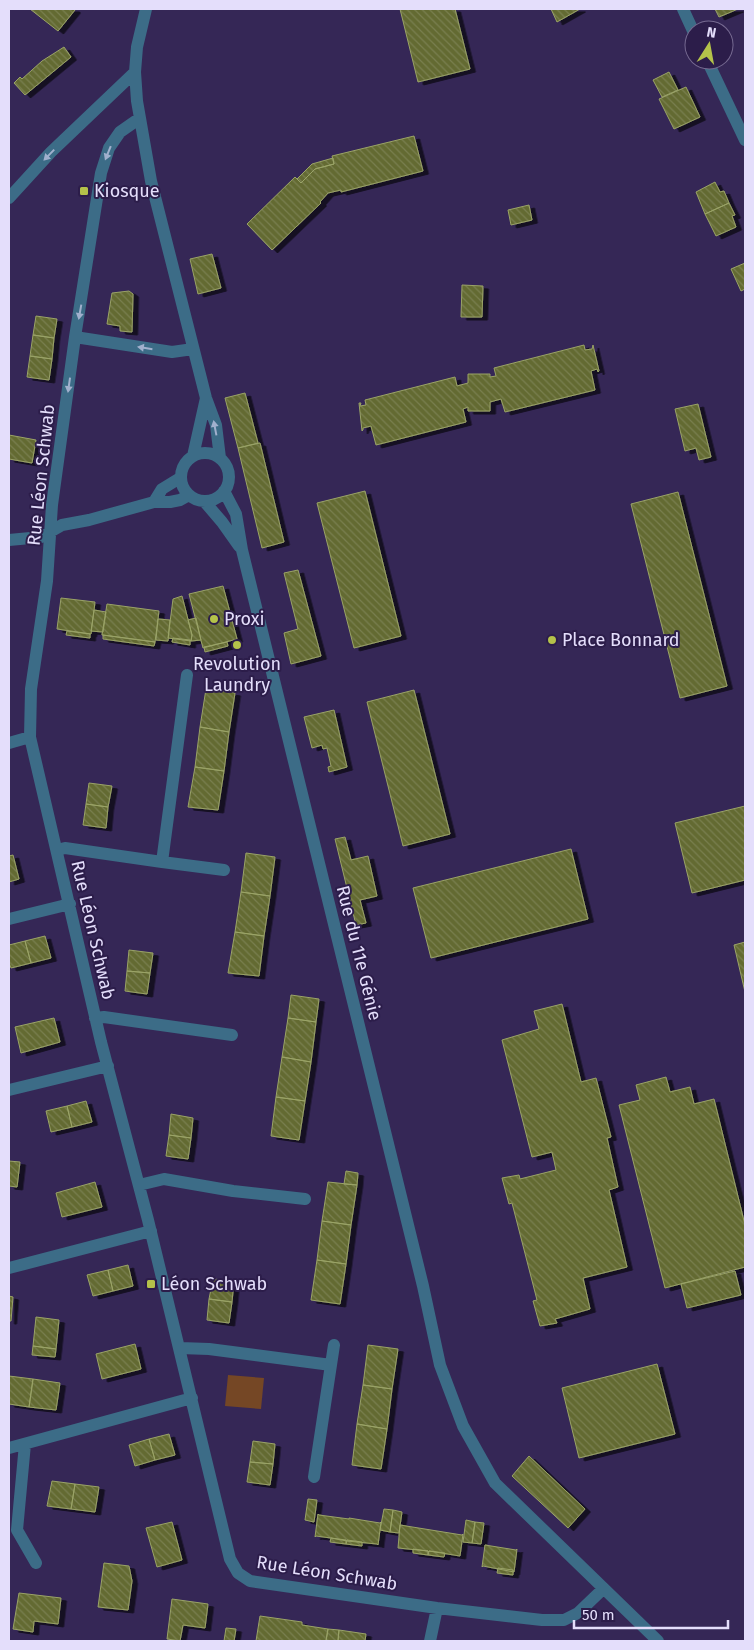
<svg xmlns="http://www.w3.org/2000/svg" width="754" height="1650" font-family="'Fira Sans',sans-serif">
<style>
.green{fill:#754725}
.building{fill:url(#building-back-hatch);stroke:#9aa367;filter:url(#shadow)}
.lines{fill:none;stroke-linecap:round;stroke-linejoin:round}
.minor{stroke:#3c6c87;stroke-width:12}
.oneway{fill:#a1b0cd}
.poi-dot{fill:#b4c24a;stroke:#2c1d4a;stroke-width:2}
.labels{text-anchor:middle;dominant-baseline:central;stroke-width:4;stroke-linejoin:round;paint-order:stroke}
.poi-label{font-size:18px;fill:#e4defb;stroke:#2c1d4a;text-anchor:start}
.street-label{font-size:18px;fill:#e4defb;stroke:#2c1d4a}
</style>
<defs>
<pattern id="building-back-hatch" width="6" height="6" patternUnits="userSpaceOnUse" patternTransform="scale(1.25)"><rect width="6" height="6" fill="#636a31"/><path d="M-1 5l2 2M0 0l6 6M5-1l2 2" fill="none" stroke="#797f50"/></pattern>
<filter id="shadow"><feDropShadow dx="5.5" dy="3" stdDeviation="0" flood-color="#0009"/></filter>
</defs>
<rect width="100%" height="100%" fill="#352756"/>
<!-- green -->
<path class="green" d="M228,1375L264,1378L261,1409L225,1406Z"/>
<!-- building -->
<path class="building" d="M30,9H74L75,10L58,31Z
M400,9H455L470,69L418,82Z
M551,9H580L557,22Z
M715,9H738L719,17Z
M64,47L71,57L25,95L14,83L20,77L22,79L42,61Z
M669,72L678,90L662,97L653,80Z
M686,87L700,117L674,129L659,99Z
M414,136L423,171L341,192V190L328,193L320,202L321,203L272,250L247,224L295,177L301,183L315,169L334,164L332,156Z
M333,158L334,164L315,169L301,183L297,179L312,164Z
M715,182L720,192L724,191L729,203L705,214L696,192Z
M729,203L735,215L732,216L736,227L716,236L705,214Z
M529,205L532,220L511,225L508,210Z
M212,254L221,288L198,294L190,259Z
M745,263V289L741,291L731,269Z
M462,285L483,286L482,317H461Z
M129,291L133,294L132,332L120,331V326L107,324L112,293Z
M36,316L57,319L54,338L33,335Z
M33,335L54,338L52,359L30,356Z
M584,345L585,350L592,349L593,345L599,371L598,372L597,369L591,371L595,390L505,412L501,399L490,402V411H468V407L463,409L466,422L376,445L371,426L363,428V430L362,431L359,403H361L360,406L366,405L365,400L455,377L457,386L468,383V374H490V377L496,376L494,368Z
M30,356L52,359L49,380L27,377Z
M245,393L258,443L238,448L225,398Z
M698,404L711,457L699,460L696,448L685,451L675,409Z
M9,435L36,440L32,463L9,459Z
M260,443L284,542L262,548L238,448Z
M365,491L401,636L354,648L317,503Z
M678,492L727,686L680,698L631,504Z
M298,570L321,656L291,664L284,633L298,629L284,573Z
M223,586L237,639L203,648L189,594Z
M182,596L192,635L191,641L168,638L173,599Z
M61,598L95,602L91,634L57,629Z
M107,604L159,611L155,642L102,635Z
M94,610L106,612L103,632L91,631Z
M196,618L201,640L191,641L192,635L188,620Z
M158,619L170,620L168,641L156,640Z
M67,631L90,634V638L66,635Z
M103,635L155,642L154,646L103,639Z
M173,638L190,640V645L172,642Z
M227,642L228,646L205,652L204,647Z
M206,689L235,693L229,732L200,727Z
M414,690L450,834L403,846L367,702Z
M334,710L347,767L329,772L328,767L331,766L327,748L323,749L322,745L312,748L304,717Z
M200,727L229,732L224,771L195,767Z
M195,767L224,771L218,810L188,807Z
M89,783L112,786L108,807L86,804Z
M86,804L108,807L106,828L83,825Z
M745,806V880L692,893L675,823Z
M345,837L351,860L368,856L377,896L360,900L366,923L356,925L335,839Z
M571,849L588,919L431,958L413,888Z
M246,853L275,857L270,896L241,892Z
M13,855L19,879L9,882V856Z
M241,892L270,896L264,936L235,932Z
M235,932L264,936L259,976L228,973Z
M45,936L51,958L31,963L25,941Z
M25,941L31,963L11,968L9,963V945Z
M745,942V992L734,945Z
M129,950L153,953L150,973L127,971Z
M127,971L150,973L147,994L125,991Z
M291,995L319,999L316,1022L288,1018Z
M562,1004L581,1082L596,1078L611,1137L607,1138L618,1187L609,1190L627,1267L583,1278L590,1309L555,1319L557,1323L540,1326L533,1301L537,1300L512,1203L509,1204L502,1178L519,1175L520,1179L556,1170L552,1152L532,1157L502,1040L539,1029L534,1011Z
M54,1018L60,1042L21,1053L15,1027Z
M288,1018L316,1022L311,1062L282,1057Z
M282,1057L311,1062L305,1101L276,1097Z
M666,1077L670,1092L690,1087L694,1104L714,1099L745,1225V1267L665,1288L619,1105L640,1100L636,1085Z
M276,1097L305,1101L299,1140L271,1136Z
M86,1101L92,1122L72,1127L67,1106Z
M67,1106L72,1127L51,1132L46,1111Z
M171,1114L193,1118L191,1138L169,1135Z
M169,1135L191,1138L188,1159L166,1156Z
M9,1161L20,1162L17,1187L9,1186Z
M346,1171L358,1173L357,1185L344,1184Z
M95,1182L102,1207L62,1217L56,1193Z
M328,1182L357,1185L351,1225L322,1221Z
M322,1221L351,1225L346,1264L317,1260Z
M317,1260L346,1264L340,1304L311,1300Z
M128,1265L133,1286L113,1291L108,1270Z
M108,1270L113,1291L93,1296L87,1275Z
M735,1271L741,1295L687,1308L681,1284Z
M213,1279L234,1281L232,1302L209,1299Z
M9,1296L13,1297L11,1321H9Z
M209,1299L232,1302L229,1323L207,1320Z
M36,1317L59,1320L56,1349L33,1346Z
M135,1344L141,1369L102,1379L96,1354Z
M368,1345L398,1349L392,1389L363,1385Z
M33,1346L56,1349L55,1357L32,1355Z
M657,1364L675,1434L579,1458L562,1388Z
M9,1376L33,1379L29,1407L9,1404Z
M33,1379L60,1383L56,1410L29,1407Z
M363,1385L392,1389L387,1429L357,1424Z
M357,1424L387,1429L381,1469L352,1465Z
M169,1434L175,1455L155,1460L149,1439Z
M149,1439L155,1460L135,1466L129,1445Z
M253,1441L275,1444L273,1464L250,1462Z
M529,1456L585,1509L568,1528L512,1476Z
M250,1462L273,1464L270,1485L247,1482Z
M52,1481L75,1484L71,1509L47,1506Z
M75,1484L99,1487L95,1512L71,1509Z
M308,1499L317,1500L314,1522L305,1520Z
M384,1509L393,1510L390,1532L380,1530Z
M393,1510L402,1512L399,1533L390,1532Z
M318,1514L319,1515L349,1519V1518L380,1523L381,1522L378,1545L377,1544L347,1541L331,1538L316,1536L315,1537Z
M466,1520L475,1522L472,1543L463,1542Z
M172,1522L182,1560L157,1567L146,1528Z
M475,1522L484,1523L481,1544L472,1543Z
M400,1525L462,1535L463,1534L460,1556L429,1551V1552L428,1551L398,1548Z
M331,1538L346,1540V1544L330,1542Z
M347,1540L362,1542V1546L346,1544Z
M485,1545L516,1550L517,1549L514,1572L483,1566L482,1567Z
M413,1549L428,1551V1555L413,1553Z
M429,1551L445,1553L444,1557L428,1555Z
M104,1563L129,1566L132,1581L128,1610L98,1607Z
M498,1568L513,1570V1575L497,1573Z
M19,1593L61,1598L58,1624L34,1621L33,1632L13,1629Z
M172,1599L208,1604L205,1628L183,1625L180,1641L167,1639Z
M260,1616L302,1622V1625L328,1629L326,1641H256Z
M226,1628L236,1629L234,1641H224Z
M328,1629L339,1630L338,1641H326Z
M339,1630L366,1634L365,1641H338Z"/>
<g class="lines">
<!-- minor -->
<path class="minor" d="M146,9L137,47L135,72L137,101L151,181L206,398L216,425L220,458
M683,9L694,33
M707,60L745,140
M140,118L120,132L109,148L101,173L75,337L52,505L47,581L31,689L30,737L101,1042L148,1220L230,1559L238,1573L250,1581L437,1608L542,1620H564L578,1613L603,1589
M9,198L51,152L135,72
M75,337L172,352L193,349
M181 477a24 24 0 1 1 48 0a24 24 0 1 1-48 0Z
M193,456L206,398
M224,491L236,514L242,550L423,1286L440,1365L463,1426L495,1483L658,1641
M204,501L222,522L239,546
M154,502L162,489L180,478
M9,540L41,537L62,525L89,520L154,502H170L180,500L189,495
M9,743L30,737
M57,850L65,848L162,862L187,675
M162,862L224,870
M9,919L70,904
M95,1018L104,1017L232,1035
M9,1090L108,1066
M139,1185L164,1179L233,1191L305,1199
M9,1268L151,1231
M180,1348L209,1349L331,1365
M25,1444L17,1530L36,1563
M9,1448L192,1398
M314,1477L334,1345
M430,1641L437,1608"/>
</g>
<!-- one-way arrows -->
<defs><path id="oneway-solid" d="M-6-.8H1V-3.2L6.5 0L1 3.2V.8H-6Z" transform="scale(1.25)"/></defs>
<g class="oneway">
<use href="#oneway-solid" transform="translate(108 153) rotate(112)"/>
<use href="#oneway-solid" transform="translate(49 155) rotate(134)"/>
<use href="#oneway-solid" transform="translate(80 312) rotate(100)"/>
<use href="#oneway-solid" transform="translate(145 348) rotate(-171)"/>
<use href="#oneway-solid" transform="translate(69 385) rotate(98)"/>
<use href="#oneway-solid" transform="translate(215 428) rotate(-101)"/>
</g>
<!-- markers -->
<g class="poi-dot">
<rect x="79" y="186" width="10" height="10" rx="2.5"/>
<circle cx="214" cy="619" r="5"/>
<circle cx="552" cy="640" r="5"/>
<circle cx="237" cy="645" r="5"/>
<rect x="146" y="1279" width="10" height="10" rx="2.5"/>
</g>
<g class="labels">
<!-- poi labels -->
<g class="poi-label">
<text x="94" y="191">Kiosque</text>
<text x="224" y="619">Proxi</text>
<text x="562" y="640">Place Bonnard</text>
<text x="237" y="664" text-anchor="middle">Revolution<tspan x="237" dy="21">Laundry</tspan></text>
<text x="161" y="1284">Léon Schwab</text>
</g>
<!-- street labels -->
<g class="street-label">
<text transform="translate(41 475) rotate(-84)">Rue Léon Schwab</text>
<text transform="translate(93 930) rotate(77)">Rue Léon Schwab</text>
<text transform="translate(359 953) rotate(76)">Rue du 11e Génie</text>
<text transform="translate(327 1573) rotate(9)">Rue Léon Schwab</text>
</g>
</g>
<!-- border -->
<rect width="754" height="1650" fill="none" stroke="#e4defb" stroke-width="20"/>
<!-- north arrow -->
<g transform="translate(709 45) rotate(11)"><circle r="24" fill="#2c1d4a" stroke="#766a91"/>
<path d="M0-4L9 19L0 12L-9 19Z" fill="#b4c24a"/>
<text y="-8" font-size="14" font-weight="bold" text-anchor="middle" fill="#e4defb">N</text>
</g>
<!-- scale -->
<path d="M574 1620v8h154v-8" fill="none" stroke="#e4defb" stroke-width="2.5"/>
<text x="582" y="1620" font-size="15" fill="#e4defb" stroke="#2c1d4a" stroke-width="4" paint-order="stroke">50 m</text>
</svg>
